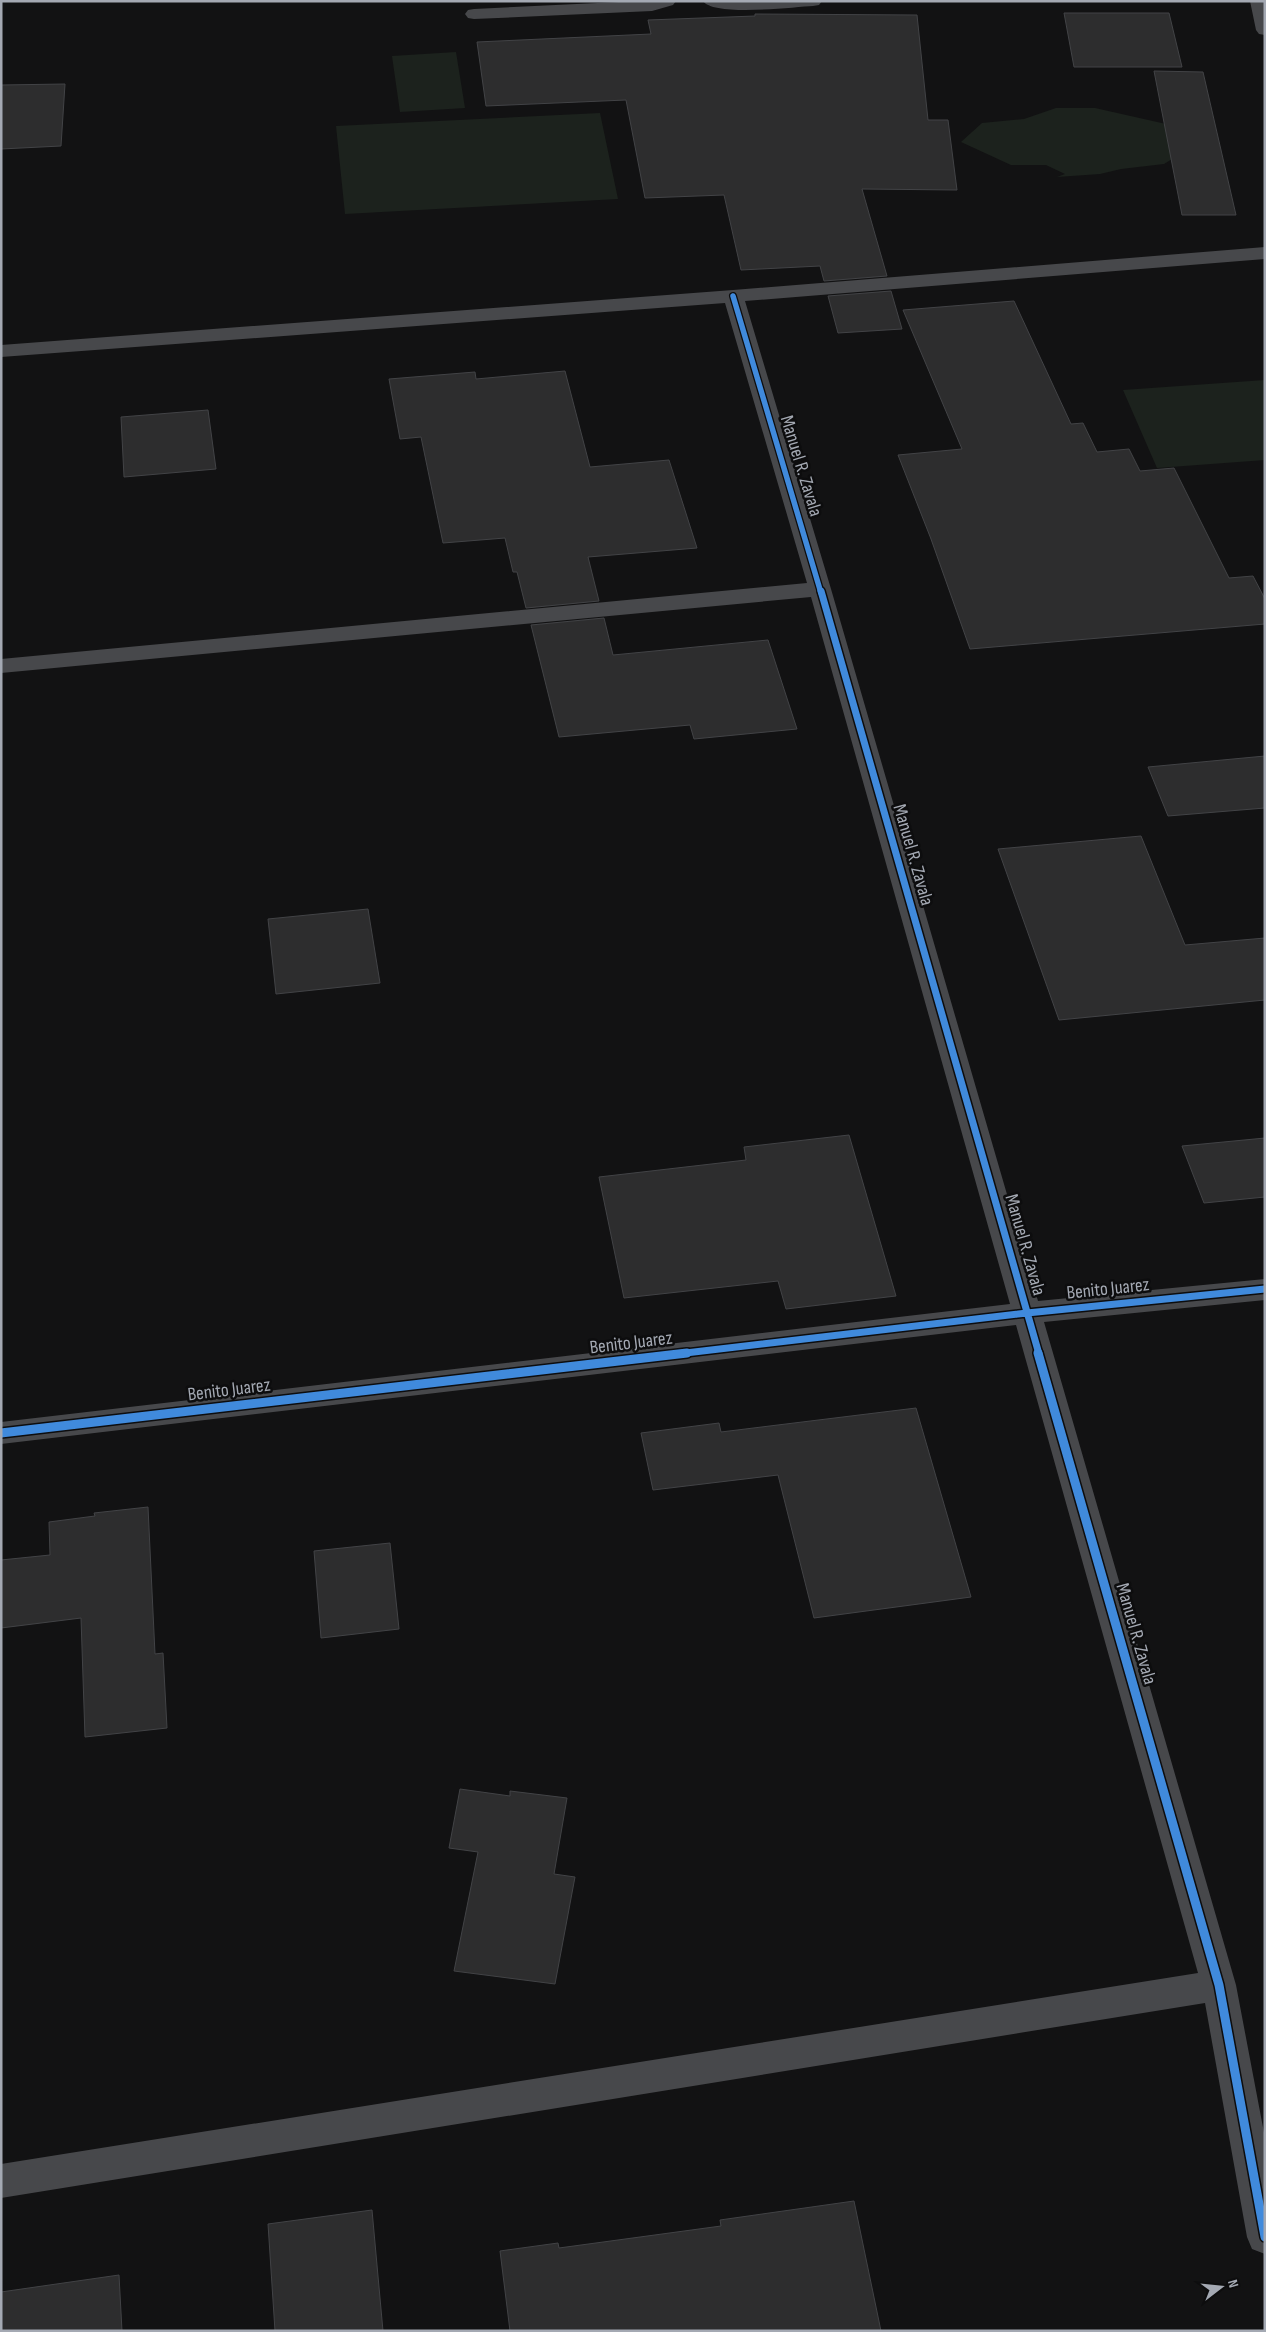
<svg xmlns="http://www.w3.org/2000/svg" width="1266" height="2332" font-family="'Sofia Sans Condensed',sans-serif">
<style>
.green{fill:#1c221d}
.building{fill:#2d2d2e;stroke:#424346}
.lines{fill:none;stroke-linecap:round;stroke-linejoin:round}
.minor{fill:#47484b;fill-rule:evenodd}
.cycleway-far2-casing{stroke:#0d0d0e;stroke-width:8}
.cycleway-far1-casing{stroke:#0d0d0e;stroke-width:10}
.cycleway-casing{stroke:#0d0d0e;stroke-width:12}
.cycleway-far2{stroke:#408adc;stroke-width:5.5}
.cycleway-far1{stroke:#408adc;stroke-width:7}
.cycleway{stroke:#408adc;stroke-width:9}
.labels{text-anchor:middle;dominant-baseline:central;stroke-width:5;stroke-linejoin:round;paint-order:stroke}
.street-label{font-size:19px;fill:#a4a9b3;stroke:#0d0d0e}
</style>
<rect width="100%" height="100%" fill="#121213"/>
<!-- green -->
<path class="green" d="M456,52L465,108L400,112L392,56Z
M1056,108H1095L1166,124L1182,153L1164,164L1121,169L1100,174L1057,177L1065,174L1046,165H1011L961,142L982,123L1024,119Z
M600,113L618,199L345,214L336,126Z
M1265,380V460L1157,468L1123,390Z"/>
<!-- building -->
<path class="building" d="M1064,13H1169L1182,67H1074Z
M755,14L917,15L928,120H948L957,190L862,189L887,276L824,281L820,266L741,270L724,195L645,198L626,100L486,106L477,42L651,34L648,20L755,16Z
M1154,71L1203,72L1236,215H1182Z
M65,84L61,146L1,149V85Z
M891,291L902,329L838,333L828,296Z
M1014,301L1071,424L1083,423L1097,452L1129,449L1140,471L1174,468L1229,578L1253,576L1265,599V624L970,649L931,539L898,455L962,449L903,310Z
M565,371L590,467L669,460L697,548L588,557L599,601L526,608L517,572H513L505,538L443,543L421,437L400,439L389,379L475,372L476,379Z
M208,410L216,469L124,477L121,417Z
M604,618L613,655L768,640L797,729L694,739L690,725L559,737L531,625Z
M1265,756V808L1168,816L1148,767Z
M1141,836L1185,945L1265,938V1000L1059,1020L998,849Z
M368,909L380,983L276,994L268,919Z
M849,1135L896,1296L786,1309L778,1281L624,1298L599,1177L746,1160L744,1147Z
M1265,1138V1197L1204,1203L1182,1146Z
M916,1408L971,1597L814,1618L778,1475L653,1490L641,1433L719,1423L721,1432Z
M148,1507L155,1654L163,1653L167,1728L85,1737L81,1618L1,1628V1560L50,1555L49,1522L95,1516L94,1513Z
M390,1543L399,1629L321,1638L314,1551Z
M460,1789L510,1796V1791L567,1798L554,1874L575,1877L555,1984L454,1971L478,1852L449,1848Z
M854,2201L881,2331H510L500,2251L558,2243L559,2248L721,2226L720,2220Z
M372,2210L383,2331H275L268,2224Z
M119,2275L122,2331H1V2292Z"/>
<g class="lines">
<!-- minor -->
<path class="minor" d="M640,1H676L673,5L652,11L474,19L468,18L465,14L468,10L474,9Z
M703,1H822L819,5L813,6C793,7 714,17 703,1Z
M1250,1H1265V35L1259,34L1256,30Z
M1265,247V259L745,301L831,589L1038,1301L1265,1279V1300L1044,1322L1236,1985L1265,2138V2254L1252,2249L1247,2237L1205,2003L1,2198V2164L1198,1973L1016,1325L1,1444V1422L1010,1304L811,597L1,673V659L807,583L725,303L1,357V345L733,290Z"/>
<!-- cycleway-far2 casing -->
<g class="cycleway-far2-casing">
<path id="cycleway-far2" d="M733,296L821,593"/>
</g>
<!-- cycleway-far1 casing -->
<g class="cycleway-far1-casing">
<path id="cycleway-far1" d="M821,591L1039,1354
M677,1354L1027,1313L1265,1289"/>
</g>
<!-- cycleway casing -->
<g class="cycleway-casing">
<path id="cycleway" d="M1038,1353L1219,1985L1265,2237
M1,1433L687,1353"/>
</g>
<!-- cycleway-far2 -->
<use href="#cycleway-far2" class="cycleway-far2"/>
<!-- cycleway-far1 -->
<use href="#cycleway-far1" class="cycleway-far1"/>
<!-- cycleway -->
<use href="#cycleway" class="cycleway"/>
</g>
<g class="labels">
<!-- street labels -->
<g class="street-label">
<text transform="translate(801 466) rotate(73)">Manuel R. Zavala</text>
<text transform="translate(913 855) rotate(74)">Manuel R. Zavala</text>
<text transform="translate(1025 1245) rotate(74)">Manuel R. Zavala</text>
<text transform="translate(1108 1289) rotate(-6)">Benito Juarez</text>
<text transform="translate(631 1343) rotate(-7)">Benito Juarez</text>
<text transform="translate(229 1390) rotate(-7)">Benito Juarez</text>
<text transform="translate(1136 1634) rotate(74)">Manuel R. Zavala</text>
</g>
</g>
<!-- border -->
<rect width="1266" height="2332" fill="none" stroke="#a4a9b3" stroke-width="5"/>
<!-- north arrow -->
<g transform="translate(1221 2287) rotate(74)" stroke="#0d0d0e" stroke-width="4" paint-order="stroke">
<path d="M0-4L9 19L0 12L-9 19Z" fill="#a4a9b3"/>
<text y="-8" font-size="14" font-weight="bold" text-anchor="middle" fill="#a4a9b3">N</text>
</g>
</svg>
